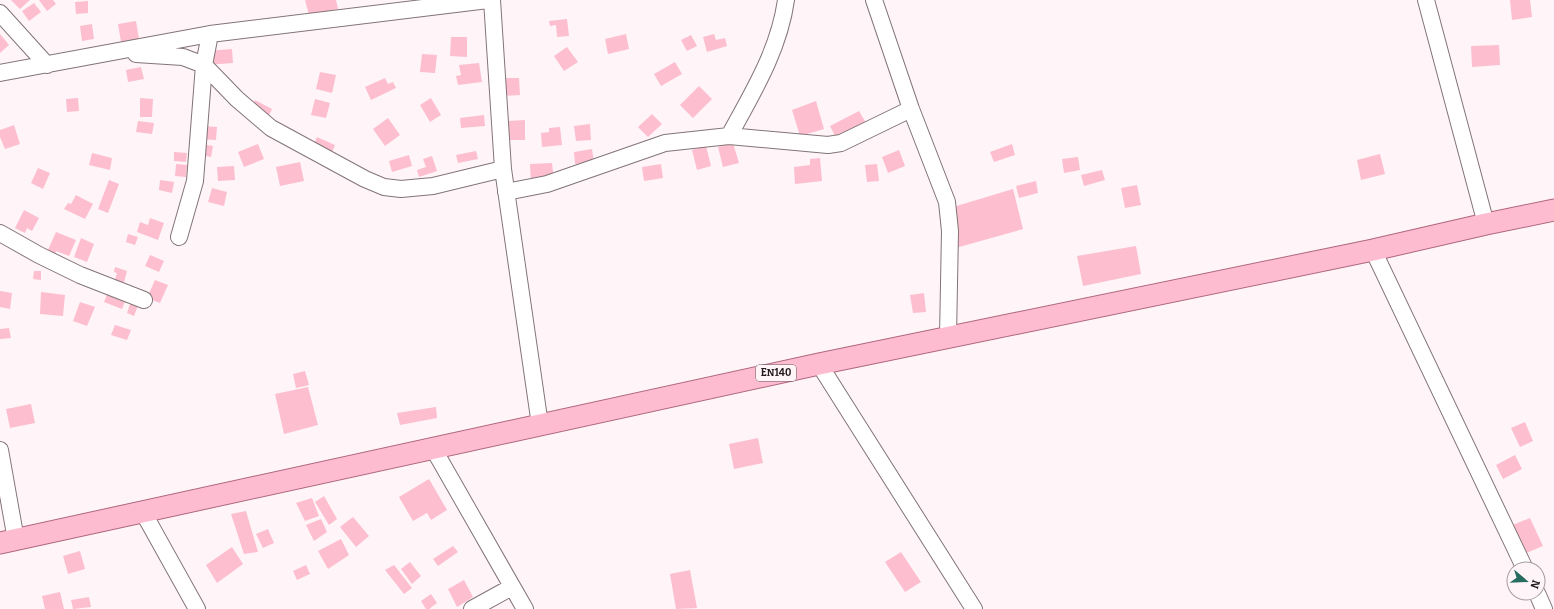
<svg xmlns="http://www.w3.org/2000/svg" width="1554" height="609" font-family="Bitter,serif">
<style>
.building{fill:#fdbed0}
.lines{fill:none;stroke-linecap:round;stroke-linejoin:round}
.minor-casing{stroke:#827477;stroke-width:18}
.major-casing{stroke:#b0677e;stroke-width:23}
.minor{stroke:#fff;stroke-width:16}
.major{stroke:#febcd1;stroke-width:21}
.labels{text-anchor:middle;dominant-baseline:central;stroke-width:3;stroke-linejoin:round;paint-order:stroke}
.shield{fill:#fff5f8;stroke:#635c5d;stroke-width:1}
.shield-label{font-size:10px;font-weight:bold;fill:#201a1b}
</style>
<rect width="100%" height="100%" fill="#fff5f8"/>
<!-- building -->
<path class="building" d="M11,0H30L20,9Z
M39,0H53L56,4L47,11Z
M305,0H336L338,9L309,15Z
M1510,0H1530L1532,17L1512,20Z
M88,1V13L76,14L75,2Z
M34,3L41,12L29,21L22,11Z
M567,19L569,36L557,37L556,25L550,26L549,21Z
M136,21L139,39L121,42L118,24Z
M92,24L94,39L82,41L80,26Z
M0,34L9,45L0,53Z
M626,34L629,49L608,54L605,39Z
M714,34L716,40L725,38L727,46L707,52L703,37Z
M691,35L697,46L687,51L681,40Z
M451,37H467V57L450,56Z
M1499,45L1500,65L1472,67L1471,46Z
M567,47L578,62L564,71L554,56Z
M232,49L233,63L206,65L205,51Z
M422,54L437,55L435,73L420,72Z
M675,62L682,74L661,86L654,74Z
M479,63L482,82L458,85L456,76L461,75L459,65Z
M141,67L144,79L128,82L126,70Z
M320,72L336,75L332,93L316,89Z
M385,78L388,84L393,82L396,88L371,100L365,87Z
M500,78H519L520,95L501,96Z
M699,86L712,99L693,118L680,105Z
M78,98L79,111L67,112L66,99Z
M140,98L153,99L152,117H140Z
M431,98L441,115L430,122L420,105Z
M315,99L330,103L326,118L311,115Z
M255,100L272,109L266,122L249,113Z
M816,101L824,129L800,136L792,110Z
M859,111L866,123L835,136L830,126Z
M652,114L662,124L648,137L638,127Z
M484,115L485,126L461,128L460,118Z
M388,118L400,135L385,146L373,129Z
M525,120V140H507V121Z
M138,121L154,123L152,134L136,132Z
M590,124L591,140L576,141L574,126Z
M14,125L20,144L5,149L0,137V130Z
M201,126L217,127L216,140L201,139Z
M560,127L562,145L542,147L541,133L549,132V128Z
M317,137L335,145L331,155L313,146Z
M733,143L739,163L723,167L718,147Z
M201,144L213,146L211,157L200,155Z
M258,144L264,159L244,167L238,152Z
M1012,144L1015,155L994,162L990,152Z
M706,146L711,166L697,170L692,150Z
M592,149L594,162L575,164L574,152Z
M899,150L905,166L888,173L882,157Z
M476,151L478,159L458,163L456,155Z
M174,152L187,153L186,162L174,161Z
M92,153L112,158L110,170L89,165Z
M1380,154L1385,174L1361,180L1357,160Z
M409,155L412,166L392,172L389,161Z
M432,156L437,171L419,177L417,170L426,167L423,159Z
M1078,157L1080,170L1064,173L1062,159Z
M820,158L822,181L795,184L794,167L810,165V159Z
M300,162L304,181L280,186L276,167Z
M552,163L554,181L531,183L530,164Z
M176,164L187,165L186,177L175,176Z
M661,164L663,178L644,181L642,167Z
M877,164L879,181L867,182L865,165Z
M234,166L235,180L218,181L217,167Z
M38,168L50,173L43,189L31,183Z
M1102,170L1105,180L1084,186L1081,175Z
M109,180L119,184L108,213L98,209Z
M160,180L174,182L172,193L159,190Z
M1036,181L1038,193L1019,198L1016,186Z
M1137,185L1141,205L1125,208L1121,188Z
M212,188L227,192L224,206L208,202Z
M1013,189L1023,229L945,251L940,211Z
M76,195L93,204L85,219L64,209L68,203L71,204Z
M24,210L39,218L32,231L27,228L25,233L15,228Z
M150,218L164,223L158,240L137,232L140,222L148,225Z
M56,232L76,240L69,256L56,251L55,256L47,252Z
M128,234L138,237L135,245L126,242Z
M81,238L94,244L87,262L74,257Z
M1136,246L1141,274L1083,286L1077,256Z
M150,255L164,261L159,272L145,266Z
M115,267L127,271L123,286L114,283L117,273L114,272Z
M34,271H41V280L33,279Z
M155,280L168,285L160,303L147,298Z
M0,291L12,293L10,309L0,307Z
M41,292L65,295L63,316L40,314Z
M108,292L126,299L122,309L104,302Z
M924,293L926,312L913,313L910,295Z
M131,301L139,303L134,316L127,313Z
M80,302L95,307L87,326L73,321Z
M115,325L131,330L127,340L111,335Z
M9,328L11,338L0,339V329Z
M305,371L309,385L296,388L293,374Z
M308,387L318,425L284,434L275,394Z
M31,404L35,423L10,428L6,409Z
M436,407L437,418L400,425L397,413Z
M1525,422L1533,441L1520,447L1511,428Z
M758,438L763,463L734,469L729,444Z
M1515,455L1522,469L1503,479L1496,465Z
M429,479L447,510L431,520L427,513L413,521L399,497Z
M324,496L337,519L329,525L315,502Z
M312,498L319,516L305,521L296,503Z
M246,511L258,552L244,554L231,514Z
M353,517L369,536L356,547L340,527Z
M1530,518L1543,546L1524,554L1510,526Z
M321,519L327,532L314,541L306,525Z
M268,529L274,543L263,548L256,534Z
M341,539L349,555L328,569L318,551Z
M453,546L458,552L438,566L433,559Z
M232,547L243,564L217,583L206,565Z
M80,551L85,569L68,574L63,556Z
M901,552L921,582L905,592L885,562Z
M410,562L421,576L412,584L401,569Z
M306,565L310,574L297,580L293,571Z
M394,565L412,588L404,594L385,570Z
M690,570L697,608L676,609L670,574Z
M464,580L473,597L457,607L448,589Z
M60,592L64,609H45L42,596Z
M431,594L437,603L429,609H426L421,601Z
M89,597L91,607L73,609L71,600Z"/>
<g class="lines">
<!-- minor casing -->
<g class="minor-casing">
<path id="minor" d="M492,0L503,169L540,425
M874,0L911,109L947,202L950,231L948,337
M1426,0L1486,224
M0,13L47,65
M136,54L183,57L204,65L237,99L271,128L365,179L384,187L401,189L433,186L503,169
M0,73L210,34L488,0
M729,136C753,92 779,50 786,0
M506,192L547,184L665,143L729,136L828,145L841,143L911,109
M0,233L39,255L80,275L144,300
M179,237L195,181L204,65L210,34
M1373,250L1525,569
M819,364L974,609
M433,448L525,609
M0,450L16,540
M143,512L197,609
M1537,593L1544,609
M472,609L512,587"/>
</g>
<!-- major casing -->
<g class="major-casing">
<path id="major" d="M0,543L819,364L1373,250L1486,224L1554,210"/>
</g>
<!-- minor -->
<use href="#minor" class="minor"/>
<!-- major -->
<use href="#major" class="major"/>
</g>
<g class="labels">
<!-- shield labels -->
<rect class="shield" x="756" y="365" width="40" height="16" rx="3"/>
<g class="shield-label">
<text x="776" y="373">EN140</text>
</g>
</g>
<!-- north arrow -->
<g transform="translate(1526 581) rotate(109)"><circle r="19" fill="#fff5f8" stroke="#a69da0"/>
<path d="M0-3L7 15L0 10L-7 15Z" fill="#266c60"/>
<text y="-6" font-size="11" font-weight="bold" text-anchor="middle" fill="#201a1b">N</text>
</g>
</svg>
